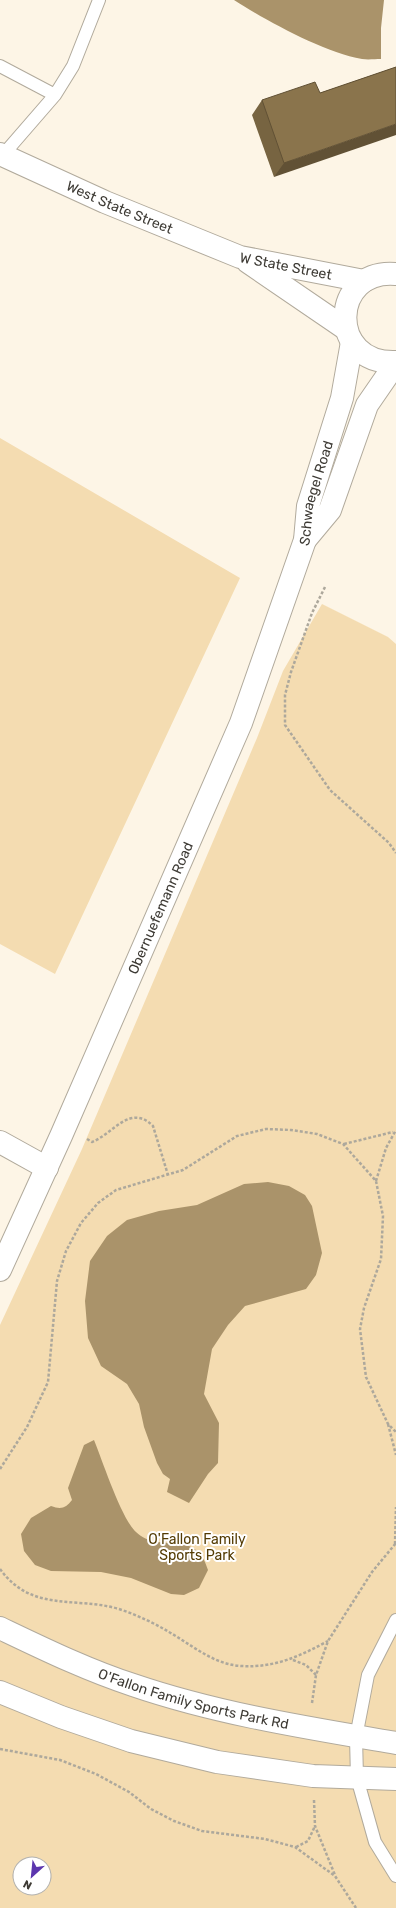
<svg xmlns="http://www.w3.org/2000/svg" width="396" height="1908" font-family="Rubik,sans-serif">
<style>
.green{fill:#f4dcb1;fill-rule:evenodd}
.water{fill:#aa936a}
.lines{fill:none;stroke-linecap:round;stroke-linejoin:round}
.lane-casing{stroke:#b1aa9c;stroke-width:14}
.street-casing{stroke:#b1aa9c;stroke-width:24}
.secondary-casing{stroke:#b1aa9c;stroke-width:24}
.path{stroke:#ada89c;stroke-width:2.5;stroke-dasharray:3 2;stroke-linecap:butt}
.lane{stroke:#fff;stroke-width:12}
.street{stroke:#fff;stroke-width:22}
.secondary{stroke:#fff;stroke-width:22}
.wall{fill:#776441}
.shaded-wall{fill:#615135}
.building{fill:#8a744c;stroke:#615135}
.labels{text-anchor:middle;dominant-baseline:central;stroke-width:4;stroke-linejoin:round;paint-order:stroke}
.street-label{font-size:14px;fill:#3e3b35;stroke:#fff}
.park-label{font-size:14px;fill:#533b03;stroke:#fff}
</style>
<rect width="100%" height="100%" fill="#fdf5e6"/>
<!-- green -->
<path class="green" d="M0,438L240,578L55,974L0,944Z
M322,604L388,637L396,644V1908H0V1325L82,1149L257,738L283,671ZM20,1864H44V1888H20Z"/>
<!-- water -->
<path class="water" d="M234,0H384L381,28V59C375,59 368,60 362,59C323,52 267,21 234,0Z
M268,1182L289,1186L305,1195L312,1206L322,1253L316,1275L306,1289L245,1306L228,1325L212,1349L204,1394L219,1423L218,1463L208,1474L189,1503L167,1492L170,1479L163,1474L157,1463L144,1427L139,1404L127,1384L101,1366L88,1338L85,1301L90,1261L107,1236L127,1220L159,1211L197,1205L244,1184Z
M94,1440C103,1462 121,1518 136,1532C160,1555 196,1527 208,1570L199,1588L184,1595L171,1594L131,1578L101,1572L51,1571L35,1565L24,1551L21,1534L31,1518L51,1506C61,1510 66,1508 72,1500L68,1488L84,1445Z"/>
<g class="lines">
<!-- lane casing -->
<g class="lane-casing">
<path id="lane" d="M0,66L55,95
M3,155L55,95L73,66L99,0
M396,1620L368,1675L356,1737L357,1778L375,1842L396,1876"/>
</g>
<!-- street casing -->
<g class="street-casing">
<g id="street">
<path d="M0,1142L47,1168"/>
<path id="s1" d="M0,1628C44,1649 87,1670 133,1685C218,1714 308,1728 396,1743"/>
<path d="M0,1692L61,1717L131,1741L217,1762L313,1776L396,1779"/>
</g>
</g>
<!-- secondary casing -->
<g class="secondary-casing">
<g id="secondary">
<path id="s2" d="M0,154L105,202L240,257L364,281"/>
<path d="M248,262L346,329"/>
<path d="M396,274C330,268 327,365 396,362"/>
<path d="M305,540L330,510L367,405L396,363"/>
<path id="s3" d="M0,1270L61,1136L241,723L305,540L308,506L342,398L352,342"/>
</g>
</g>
<!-- path -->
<path class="path" d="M325,587L312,613L291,672L285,695V725L330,790L389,843L396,853
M87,1139L92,1142C113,1134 130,1103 153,1126L168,1175
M344,1144L393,1132
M376,1181L386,1148L396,1130
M388,1424L396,1455
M0,1469L27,1427L48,1382L57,1281L66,1251L81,1223L98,1203L116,1190L183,1170L237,1136L266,1129L291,1130L317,1134L343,1144L376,1181L383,1216L381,1259L364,1308L360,1329L366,1377L388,1424L396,1432
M395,1544L396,1507
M0,1569C32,1613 75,1596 119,1609C137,1615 154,1623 169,1632C192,1645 214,1665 242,1666C275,1668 300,1656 328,1641
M293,1660L306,1665L316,1675
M312,1703L316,1675L328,1641L372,1572L396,1543
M0,1749L60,1760L96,1774L129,1792L151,1809L174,1821L202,1831L265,1839L295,1847L335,1876L356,1908
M314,1800L315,1826L335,1875
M296,1847L308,1841L315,1826"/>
<!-- lane -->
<use href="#lane" class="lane"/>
<!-- street -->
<use href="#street" class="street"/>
<!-- secondary -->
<use href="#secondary" class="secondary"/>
</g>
<!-- wall -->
<path class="wall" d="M396,67L274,177L252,115L262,100L320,93Z"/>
<!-- shaded-wall -->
<path class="shaded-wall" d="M396,124V135L274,177L284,163Z"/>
<!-- building -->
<path class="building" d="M396,67V124L284,163L262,100L315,82L320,93Z"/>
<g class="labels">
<!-- street labels -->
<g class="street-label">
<text stroke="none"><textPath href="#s2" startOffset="131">West State Street</textPath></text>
<text stroke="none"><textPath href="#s2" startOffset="308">W State Street</textPath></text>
<text stroke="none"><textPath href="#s3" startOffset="840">Schwaegel Road</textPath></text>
<text stroke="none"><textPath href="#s3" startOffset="396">Obernuefemann Road</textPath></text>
<text stroke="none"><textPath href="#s1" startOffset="207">O'Fallon Family Sports Park Rd</textPath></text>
</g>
<!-- park labels -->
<g class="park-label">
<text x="197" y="1539">O'Fallon Family<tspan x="197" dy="16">Sports Park</tspan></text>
</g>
</g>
<!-- north arrow -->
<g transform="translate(32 1876) rotate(207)"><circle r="19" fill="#ffffff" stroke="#b2b1ae"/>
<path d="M0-3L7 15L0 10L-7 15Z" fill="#5c36ae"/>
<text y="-6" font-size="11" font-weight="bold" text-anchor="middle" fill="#3e3b35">N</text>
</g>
</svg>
